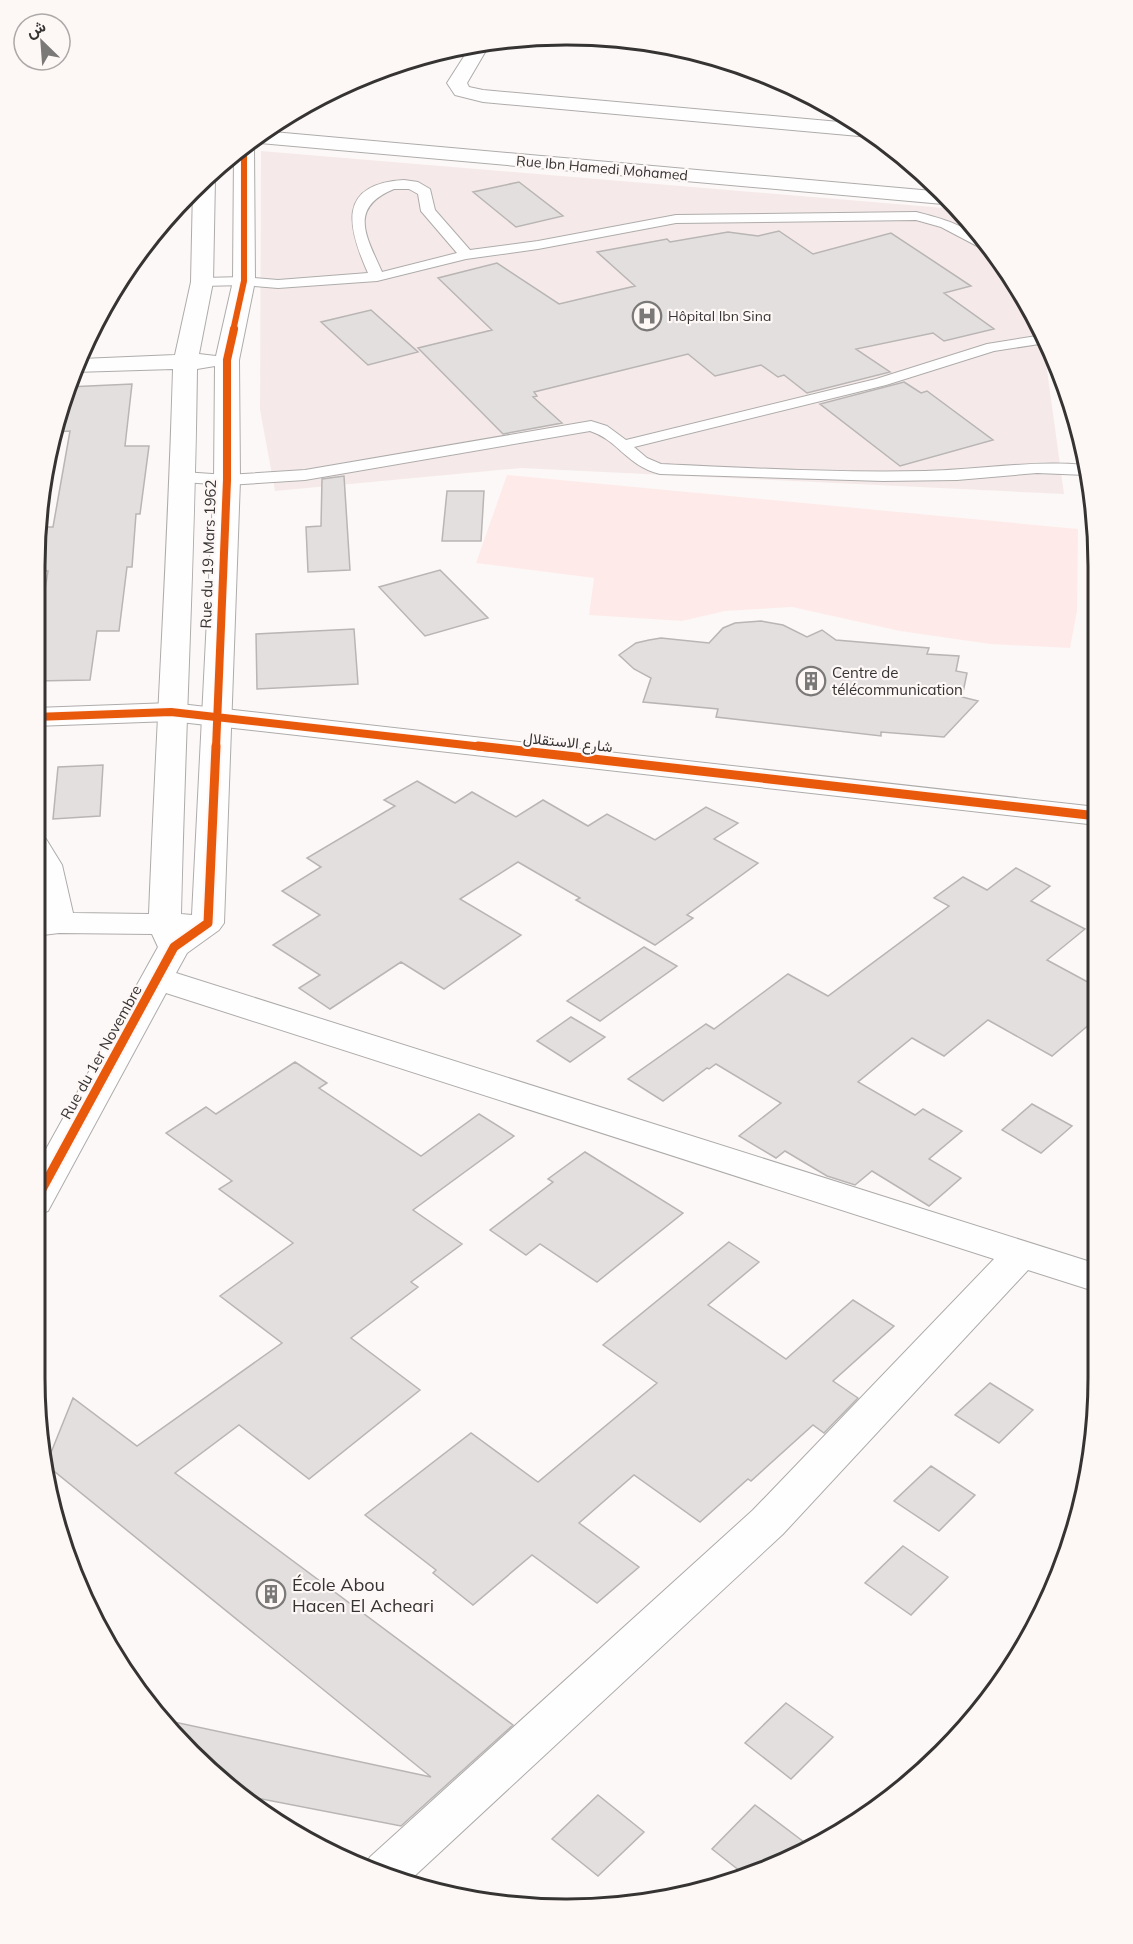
<svg xmlns="http://www.w3.org/2000/svg" width="1133" height="1944" font-family="Mulish,Vazirmatn,sans-serif">
<style>
.built{fill:#f5eae9}
.green{fill:#feebe9}
.building{fill:#e2dfde;stroke:#b8b5b4;stroke-width:1.5}
.lines{fill:none;stroke-linecap:round;stroke-linejoin:round}
.service-casing{stroke:#aeacab;stroke-width:2}
.minor-casing{stroke:#aeacab;stroke-width:2}
.tertiary-casing{stroke:#aeacab;stroke-width:2}
.service{fill:#fffefe;fill-rule:evenodd}
.minor{fill:#fffefe;fill-rule:evenodd}
.tertiary{fill:#fffefe;fill-rule:evenodd}
.cycleway-far2-casing{stroke:#fdf7f6;stroke-width:8}
.cycleway-far1-casing{stroke:#fdf7f6;stroke-width:10}
.cycleway-casing{stroke:#fdf7f6;stroke-width:13}
.cycleway-far2{stroke:#e8590c;stroke-width:6}
.cycleway-far1{stroke:#e8590c;stroke-width:8}
.cycleway{stroke:#e8590c;stroke-width:9}
.labels{text-anchor:middle;dominant-baseline:central;stroke-width:4.5;stroke-linejoin:round;paint-order:stroke}
.far-street-label{font-size:14px;fill:#363333;stroke:#fdf7f6}
.far-poi-label{font-size:14px;fill:#363333;stroke:#fdf7f6;text-anchor:start}
.street-label{font-size:15px;fill:#363333;stroke:#fdf7f6}
.poi-label{font-size:15px;fill:#363333;stroke:#fdf7f6;text-anchor:start}
.near-poi-label{font-size:18px;fill:#363333;stroke:#fdf7f6;text-anchor:start}
.rim{fill:none;stroke:#363333;stroke-width:3}
</style>
<rect width="100%" height="100%" fill="#fcf8f7"/>
<!-- built -->
<path class="built" d="M261,151L957,209L1027,300L1042,333L1064,494L521,468L275,491L260,410Z"/>
<!-- green -->
<path class="green" d="M507,475L1078,529L1077,611L1070,648L990,644L900,631L792,607L725,611L682,621L589,615L594,578L476,563Z"/>
<!-- building -->
<path class="building" d="M519,182L563,216L516,227L473,192Z
M779,231L813,254L891,233L971,286L944,293L994,329L944,341L933,333L856,349L890,372L807,393L784,375L778,377L761,365L715,376L688,354L534,392L537,396L533,397L562,423L503,434L418,348L492,330L438,278L497,263L559,304L635,286L597,252L667,239L670,242L728,232L758,236Z
M371,310L418,352L368,365L321,322Z
M904,382L921,393L927,391L993,440L900,466L820,404Z
M132,384L125,446H149L140,514H136L132,567H127L119,631H97L90,680L35,681L36,645L48,571H36V527H53L70,431L56,432L63,395L67,387Z
M344,476L350,570L308,572L306,527L321,526L322,479Z
M447,491H484L481,541H442Z
M440,570L488,618L425,636L379,587Z
M761,621L783,625L807,637L822,630L836,640L929,648L927,654L959,656L956,671L967,673L962,697L978,701L944,737L881,732V736L716,717L718,709L643,702L651,678L634,669L619,655L636,643L649,640L661,638L709,643L723,628L735,623Z
M354,629L358,684L257,689L256,634Z
M103,765L100,816L53,819L58,767Z
M417,781L455,803L472,792L516,817L543,800L588,826L607,814L655,840L706,807L738,823L714,839L758,863L687,915L693,918L655,945L576,900L580,898L518,862L460,899L521,935L444,989L401,962L330,1009L299,988L320,975L273,945L320,915L282,891L321,867L307,858L395,806L384,800Z
M1016,868L1050,886L1031,901L1085,929L1047,960L1097,987V1018L1052,1056L988,1020L944,1056L912,1038L858,1082L915,1115L923,1109L962,1131L929,1159L961,1178L929,1206L872,1171L855,1185L827,1176L785,1151L776,1158L739,1136L781,1103L716,1064L709,1069L707,1068L663,1101L628,1079L706,1024L714,1029L788,974L828,996L949,906L934,898L963,877L987,890Z
M644,947L677,966L600,1021L567,1001Z
M571,1017L605,1037L570,1062L537,1041Z
M295,1062L327,1083L319,1088L421,1156L479,1114L514,1136L413,1210L462,1244L411,1282L418,1287L351,1338L420,1390L309,1479L239,1425L175,1473L513,1725L401,1826L246,1796L165,1720L431,1777L49,1467L48,1460L73,1398L137,1446L282,1343L220,1296L293,1243L219,1189L232,1181L166,1133L206,1107L216,1114Z
M1032,1104L1072,1126L1041,1153L1002,1130Z
M585,1152L683,1213L597,1282L540,1244L526,1255L490,1230L553,1182L548,1179Z
M729,1242L759,1262L708,1305L786,1359L853,1300L894,1326L833,1381L858,1398L824,1433L813,1425L751,1481L748,1479L700,1522L634,1475L579,1523L639,1567L597,1603L532,1555L473,1605L433,1573L436,1570L365,1515L471,1433L538,1482L657,1383L603,1345Z
M990,1383L1033,1410L999,1443L955,1415Z
M931,1466L975,1495L939,1531L894,1501Z
M903,1546L948,1577L911,1615L865,1583Z
M786,1703L833,1737L791,1779L745,1743Z
M598,1795L644,1832L598,1876L552,1839Z
M755,1805L804,1842L789,1857L770,1869L745,1875L712,1849Z"/>
<g class="lines">
<!-- service casing -->
<g class="service-casing">
<path id="service" d="M404,180L418,182L430,189L435,210L470,250L538,241L676,215L916,212C943,219 969,225 987,248L979,247L941,227L916,220L676,223L538,249L466,259L377,281L278,288L244,285L202,286L195,282L202,278L244,277L278,280L368,273C348,228 336,184 404,180ZM394,189H409L418,194L421,211L457,253L382,272C366,236 348,208 394,189Z
M1043,335L1046,343L994,351L886,385L634,447L647,458L661,464C749,468 837,473 925,471C978,470 1031,460 1084,465L1086,475L1037,473L957,480L883,481L660,474C627,466 618,440 590,431L305,480L227,485L183,482L175,477L183,472L227,475L305,470L591,421L607,426L626,440L876,379L987,344Z"/>
</g>
<!-- minor casing -->
<g class="minor-casing">
<path id="minor" d="M566,35L669,45L667,48L660,50L554,42L547,40L545,37Z
M491,42L467,83L469,87L483,90L862,124L876,136L870,137L483,102L455,95L447,83L472,44Z
M262,131L944,192L954,205L249,142Z
M249,142L254,147L255,281L239,360L240,480L224,923L219,930L187,953L176,973L1097,1264V1292L1028,1270L783,1534L408,1882L367,1863L370,1857L753,1510L994,1259L166,993L48,1211L35,1215V1169L158,947L152,934L59,933L35,936V916L41,915L35,888V837L46,839L62,865L73,913L149,914C156,732 168,551 173,369L74,372L81,359L175,355L191,282L193,188L210,174L215,179L213,282L199,354L216,356L233,281L234,155ZM215,366L214,480L192,915L181,914C185,732 195,550 197,369Z"/>
</g>
<!-- tertiary casing -->
<g class="tertiary-casing">
<path id="tertiary" d="M171,703L1097,807V825L171,721L35,726V708Z"/>
</g>
<!-- service -->
<use href="#service" class="service"/>
<!-- minor -->
<use href="#minor" class="minor"/>
<!-- tertiary -->
<use href="#tertiary" class="tertiary"/>
<!-- cycleway-far2 casing -->
<g class="cycleway-far2-casing">
<path id="cycleway-far2" d="M233,331L244,281V147"/>
</g>
<!-- cycleway-far1 casing -->
<g class="cycleway-far1-casing">
<path id="cycleway-far1" d="M35,717L171,712L492,748
M216,748L227,480V360L234,329"/>
</g>
<!-- cycleway casing -->
<g class="cycleway-casing">
<path id="cycleway" d="M478,746L1097,816
M35,1202L174,947L208,923L216,746"/>
</g>
<!-- cycleway-far2 -->
<use href="#cycleway-far2" class="cycleway-far2"/>
<!-- cycleway-far1 -->
<use href="#cycleway-far1" class="cycleway-far1"/>
<!-- cycleway -->
<use href="#cycleway" class="cycleway"/>
</g>
<!-- icons -->
<defs>
<g id="hospital-ring" transform="scale(1.5)"><circle r="9.5" fill="#fdf7f6" stroke="#7b7878" stroke-width="1.5"/><path d="M-5-5h3v3.5h4V-5h3V5h-3V1.5h-4V5h-3Z" fill="#7b7878"/></g>
<g id="building-ring" transform="scale(1.5)"><circle r="9.5" fill="#fdf7f6" stroke="#7b7878" stroke-width="1.5"/><path d="M-4-6H4V6H1V3H-1V6H-4ZM-2.5-4.3h1.7v1.8h-1.7ZM.8-4.3h1.7v1.8H.8ZM-2.5-1h1.7V.8h-1.7ZM.8-1h1.7V.8H.8Z" fill="#7b7878"/></g>
</defs>
<g fill-rule="evenodd">
<use href="#hospital-ring" x="647" y="316"/>
<use href="#building-ring" x="811" y="681"/>
<use href="#building-ring" x="271" y="1594"/>
</g>
<g class="labels">
<!-- far-street labels -->
<g class="far-street-label">
<text transform="translate(602 168) rotate(5)">Rue Ibn Hamedi Mohamed</text>
</g>
<!-- far-poi labels -->
<g class="far-poi-label">
<text x="668" y="316">Hôpital Ibn Sina</text>
</g>
<!-- street labels -->
<g class="street-label">
<text transform="translate(208 554) rotate(-88)">Rue du 19 Mars 1962</text>
<text transform="translate(568 742) rotate(6)">شارع الاستقلال</text>
<text transform="translate(101 1052) rotate(-61)">Rue du 1er Novembre</text>
</g>
<!-- poi labels -->
<g class="poi-label">
<text x="832" y="672">Centre de<tspan x="832" dy="17">télécommunication</tspan></text>
</g>
<!-- near-poi labels -->
<g class="near-poi-label">
<text x="292" y="1584">École Abou<tspan x="292" dy="21">Hacen El Acheari</tspan></text>
</g>
</g>
<!-- crop -->
<path d="M0 0H1133V1944H0ZM566 45H567A521 521 0 0 1 1088 566V1378A521 521 0 0 1 567 1899H566A521 521 0 0 1 45 1378V566A521 521 0 0 1 566 45Z" fill="#fdf7f6" fill-rule="evenodd"/>
<path class="rim" d="M566 45H567A521 521 0 0 1 1088 566V1378A521 521 0 0 1 567 1899H566A521 521 0 0 1 45 1378V566A521 521 0 0 1 566 45Z"/>
<!-- north arrow -->
<g transform="translate(42 42) rotate(335)"><circle r="28" fill="#fdf7f6" stroke="#ada9a8" stroke-width="1.5"/>
<path d="M0-4.5L10 22L0 15L-10 22Z" fill="#7b7878"/>
<text y="-9" font-size="16" font-weight="bold" text-anchor="middle" fill="#363333">ش</text>
</g>
</svg>
